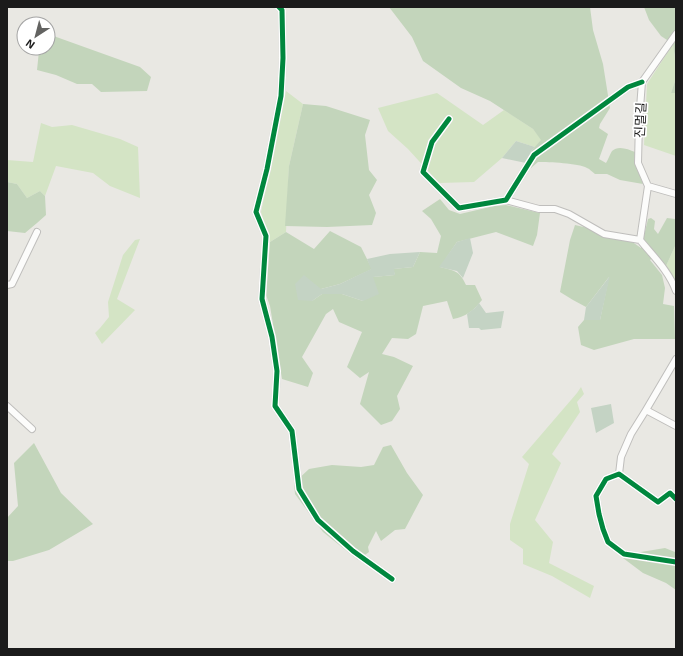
<svg xmlns="http://www.w3.org/2000/svg" width="683" height="656" font-family="'Exo 2','Noto Sans KR',sans-serif">
<style>
.grass{fill:#d4e4c5}
.forest{fill:#c3d5bb}
.cemetery{fill:#c4d3c4}
.lines{fill:none;stroke-linecap:round;stroke-linejoin:round}
.street-casing{stroke:#bfbebc;stroke-width:8}
.street{stroke:#fcfcfb;stroke-width:6}
.cycleway-casing{stroke:#fff;stroke-width:8}
.cycleway{stroke:#00873e;stroke-width:5}
.labels{text-anchor:middle;dominant-baseline:central;stroke-width:3.5;stroke-linejoin:round;paint-order:stroke}
.street-label{font-size:13px;fill:#1b1b1b;stroke:#fff}
</style>
<rect width="100%" height="100%" fill="#e9e8e3"/>
<!-- grass -->
<path class="grass" d="M673,44L675,58L676,78L671,93H676V156L644,145L647,84Z
M286,91L303,104L289,166L286,232L270,242L261,212Z
M437,93L483,125L504,110L533,129L542,140L535,147L516,141L502,158L474,182L439,183L408,149L388,131L378,108Z
M41,123L52,127L72,125L120,139L138,147L140,198L110,186L93,173L56,166L45,196L40,191L27,198L17,184L7,182V160L33,162Z
M140,239L117,299L135,310L102,344L95,333L100,328L109,317L108,302L123,255L135,240Z
M676,244V268L675,269L676,284L666,266Z
M581,387L584,394L577,402L580,412L552,454L561,463L535,520L553,542L549,563L594,586L590,598L552,576L523,564V549L510,540V524L529,464L522,457L577,393Z"/>
<!-- forest -->
<path class="forest" d="M389,7H590L593,30L603,64L610,108L600,124L599,128L608,134L599,159L606,163C608,160 610,154 612,151C618,145 628,149 635,152L634,161L643,184L620,180L607,174H595C592,172 590,169 587,168C578,163 549,162 538,162L531,168L526,163L532,150L541,140L533,129L490,101L461,88L423,61L412,37Z
M644,7H676V93H671L676,78L675,58L673,44L661,36L649,20Z
M48,34L140,67L151,77L147,91L101,92L92,84H77L56,75L37,70L39,51L38,48H48Z
M303,104L326,106L370,120L365,135L369,170L377,180L369,195L376,213L372,225L327,227L285,226L289,166Z
M7,182L17,184L27,198L40,191L45,196L46,215L37,223L25,233L7,231Z
M440,199L449,210L460,214L494,206L506,205L540,213L537,235L533,246L496,232L457,242L440,267C455,271 459,270 466,285H475L482,300C474,310 466,317 453,319L447,301L423,306L416,334L408,339L392,338L382,354L394,357L413,366L397,396L400,409L392,421L381,425L360,404L369,372L360,378L347,367L362,332L339,322L333,309L326,314L302,357L313,373L308,387L282,379L270,306L266,295L270,242L286,232L314,249L330,231L361,247L372,269L340,284L321,289L312,301L322,294H342L363,301L372,277L395,275L393,269L413,267L420,252L437,253L441,236L431,219L422,211Z
M651,218L655,221L654,229L658,234L667,218L675,219L676,220V244L666,266L656,255L650,260L662,275L665,288L663,304L674,306L675,339H634L594,350L581,345L578,327L584,320H600L609,277L586,307L573,300L560,292L570,240L575,225L588,228L595,233L619,239L631,241L641,248L648,219Z
M34,443L61,493L93,524L49,550L13,561H7V518L18,506L14,463Z
M391,445L407,473L423,495L405,529L395,530L381,541L376,531L368,547L369,552L358,560L323,532L295,494L294,483L309,469L332,465L361,467L374,465L383,447Z
M665,548L675,552L676,562V590L666,583L643,573L623,558L641,552Z"/>
<!-- cemetery -->
<path class="cemetery" d="M516,141L535,147L532,150L526,163L502,158Z
M470,238L473,253L463,278L457,271L439,267L457,242Z
M420,252L413,267L394,269L395,275L373,277L379,294L363,301L342,294H322L312,301L298,300L295,284L304,275L321,289L340,284L371,269L367,259L390,254Z
M610,276L600,320H584L586,307Z
M479,303L486,313L504,311L501,328L481,330L479,328H469L467,314L475,308Z
M611,404L614,423L596,433L591,408Z"/>
<g class="lines">
<!-- street casing -->
<g class="street-casing">
<path id="street" d="M279,7L282,10L283,58L281,96L267,169L256,212L266,236L262,299L272,337L277,371L275,406L292,431L299,489L318,520L353,551L392,579
M676,34L642,82L639,121L638,163L648,186L676,194
M449,119L432,142L423,172L459,208L506,200L534,155L628,87L642,82
M648,186L640,240C653,256 669,271 676,291
M506,200L539,209H555L569,214L604,234L640,240
M7,285L12,284L37,232
M7,406L32,429
M646,410L676,426
M619,474L621,457L631,434L646,410L676,359
M676,499L670,493L658,502L619,474L606,479L596,496L599,514L603,529L608,542L624,554L676,562"/>
</g>
<!-- street -->
<use href="#street" class="street"/>
<!-- cycleway casing -->
<g class="cycleway-casing">
<path id="cycleway" d="M279,7L282,10L283,58L281,96L267,169L256,212L266,236L262,299L272,337L277,371L275,406L292,431L299,489L318,520L353,551L392,579
M449,119L432,142L423,172L459,208L506,200L534,155L628,87L642,82
M676,499L670,493L658,502L619,474L606,479L596,496L599,514L603,529L608,542L624,554L676,562"/>
</g>
<!-- cycleway -->
<use href="#cycleway" class="cycleway"/>
</g>
<g class="labels">
<!-- street labels -->
<g class="street-label">
<text transform="translate(640 120) rotate(-87)">진멀길</text>
</g>
</g>
<!-- border -->
<rect width="683" height="656" fill="none" stroke="#1b1b1b" stroke-width="16"/>
<!-- north arrow -->
<g transform="translate(36 36) rotate(216)"><circle r="19" fill="#ffffff" stroke="#a4a4a4"/>
<path d="M0-3L7 15L0 10L-7 15Z" fill="#636361"/>
<text y="-6" font-size="11" font-weight="bold" text-anchor="middle" fill="#1b1b1b">N</text>
</g>
</svg>
